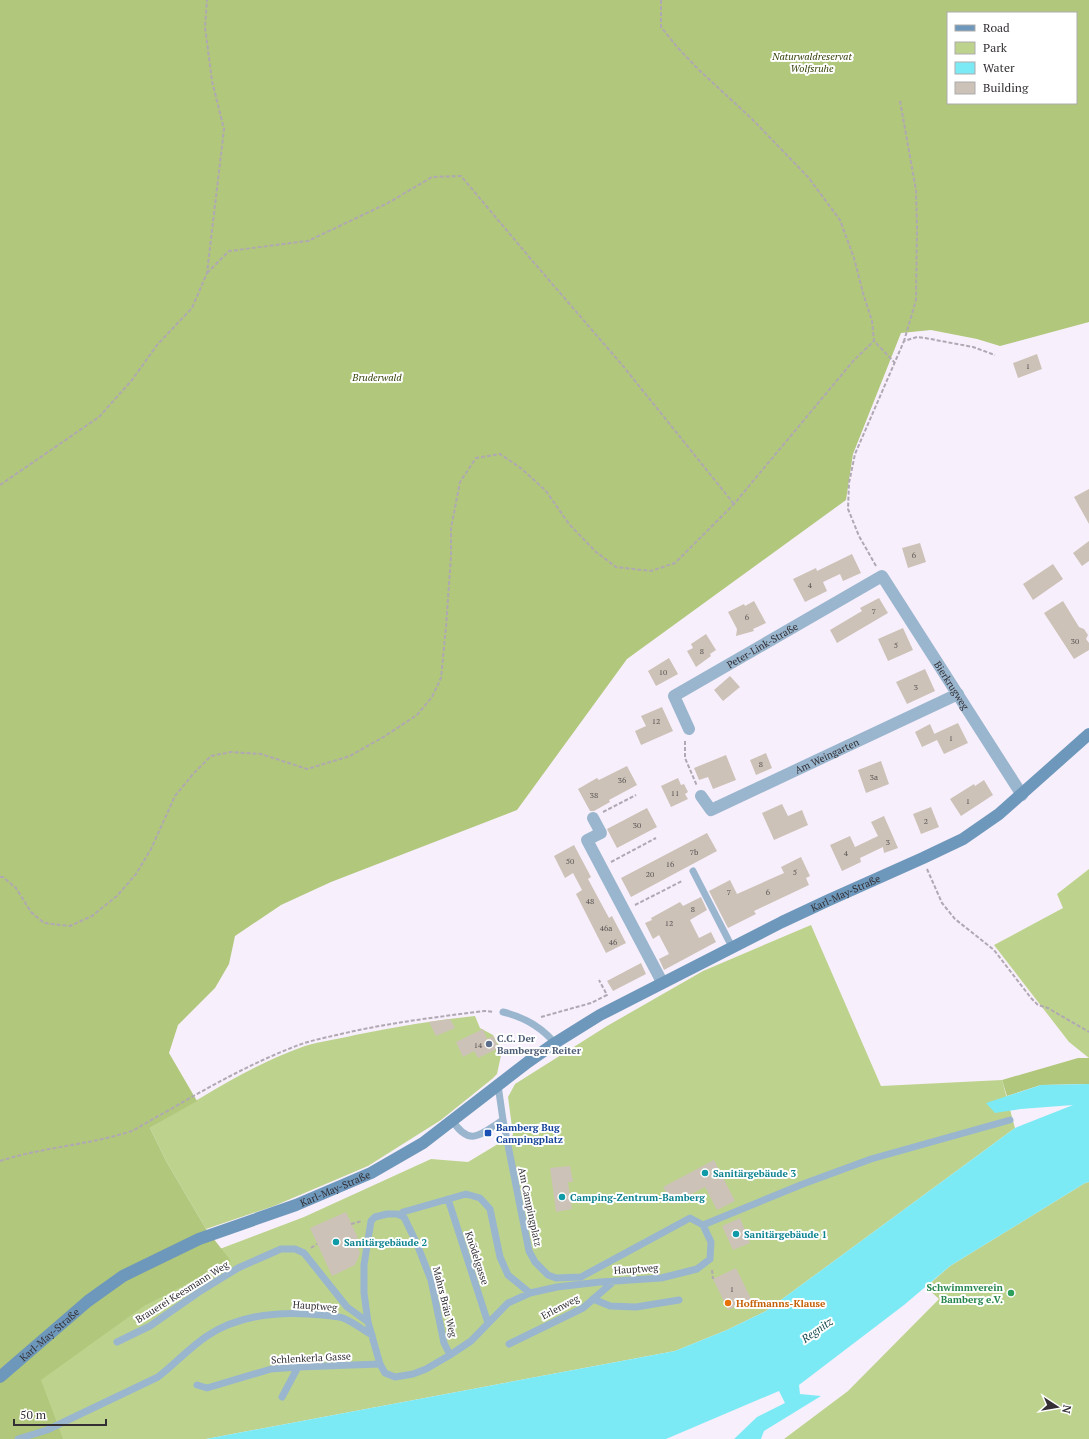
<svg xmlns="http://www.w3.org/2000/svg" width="1089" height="1439" font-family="'PT Serif',serif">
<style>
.green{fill:#bdd38d}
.forest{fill:#b0c77c;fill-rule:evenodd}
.water{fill:#7ceaf5}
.building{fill:#ccc2b7}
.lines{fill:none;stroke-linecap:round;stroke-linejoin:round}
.path{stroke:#b0a8b2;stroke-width:2;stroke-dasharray:4 2;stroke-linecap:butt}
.lane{stroke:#9ab6ce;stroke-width:7}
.street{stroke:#9ab6ce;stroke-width:12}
.secondary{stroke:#6e98bb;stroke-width:12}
.service-dot{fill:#5c6f8a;stroke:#fff;stroke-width:1.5}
.transit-dot{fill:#1a4fb4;stroke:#fff;stroke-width:1.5}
.culture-dot{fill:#0f9aa8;stroke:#fff;stroke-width:1.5}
.leisure-dot{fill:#2e9e5b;stroke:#fff;stroke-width:1.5}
.food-dot{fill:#e8710a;stroke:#fff;stroke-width:1.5}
.labels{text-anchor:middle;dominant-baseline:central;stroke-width:4;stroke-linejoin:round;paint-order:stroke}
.number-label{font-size:8px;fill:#595455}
.park-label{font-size:10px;font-style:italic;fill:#344209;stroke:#fff}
.street-label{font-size:10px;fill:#332f34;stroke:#fff}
.service-label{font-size:10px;font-weight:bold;fill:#4e5e75;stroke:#fff;text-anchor:start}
.transit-label{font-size:10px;font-weight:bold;fill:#164399;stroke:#fff;text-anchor:start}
.culture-label{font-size:10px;font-weight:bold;fill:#0d838f;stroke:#fff;text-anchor:start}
.leisure-label{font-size:10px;font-weight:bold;fill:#27864d;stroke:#fff;text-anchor:end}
.food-label{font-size:10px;font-weight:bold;fill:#c56008;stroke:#fff;text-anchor:start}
.water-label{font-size:11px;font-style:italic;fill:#194b50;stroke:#fff}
</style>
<rect width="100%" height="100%" fill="#f8effc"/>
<!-- green -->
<path class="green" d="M1089,869V1058L1069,1042L994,945L1063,908L1057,894Z
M811,925L881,1086L1002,1080L1015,1128L766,1311L727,1330L675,1351L206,1439H0V1389L130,1283L304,1217L431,1159L468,1162L513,1135L508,1097L515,1084L607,1026L703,971Z
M475,1016L480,1028L493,1035L502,1051L497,1074L492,1079L441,1120L368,1166L274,1206L206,1229L166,1161L150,1128C198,1100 252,1064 305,1046C321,1041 339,1039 355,1035C395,1027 435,1020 475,1016Z
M1089,1182V1439H784L848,1391L939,1299L926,1287L950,1266L1085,1183Z"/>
<!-- forest -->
<path class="forest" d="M0,0H1089V322L1000,346L977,339L931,330L901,333L853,454L846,500L627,659L517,810L331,882L281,905L235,936L229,964L215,988L178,1025L169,1053L197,1101L150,1128L166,1161L206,1229L231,1261L144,1306L41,1380L63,1439H0ZM948,13H1076V103H948Z
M1078,1058H1089V1084L1041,1085L1007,1096L1002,1080Z"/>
<!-- water -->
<path class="water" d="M1089,1084V1182L1085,1183L950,1266L904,1305L799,1385L800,1394L821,1396L764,1431L761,1439H734L757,1417L785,1403L779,1391L666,1439H206L675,1351L727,1330L766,1311L1015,1128L1073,1105L1021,1109L995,1113L986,1103L1041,1085Z"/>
<!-- building -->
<path class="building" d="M1037,354L1042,369L1018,378L1013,363Z
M1089,489V524L1074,497Z
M1089,541V561L1082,566L1073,553Z
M920,543L926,562L908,568L902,548Z
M852,554L861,573L843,581L840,574L823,582L827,591L805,602L793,579L816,568L817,571Z
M1053,564L1063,579L1033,600L1023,584Z
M879,598L888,613L837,643L830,630L862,611L860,608Z
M754,601L766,623L753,629L754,631L736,636L737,629L728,612L744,604L745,606Z
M1063,601L1079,627L1084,629L1088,635L1086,639L1089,643V650L1074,659L1044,613Z
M903,628L913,650L888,661L878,639Z
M706,634L716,650L710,654L711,656L696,667L687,651L693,648L691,644Z
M669,658L678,674L656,686L648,671Z
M925,669L935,691L907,704L896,682Z
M730,676L740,687L723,701L714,690Z
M662,707L673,731L641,745L635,731L646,726L641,716Z
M958,723L968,743L944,754L934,734Z
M930,724L937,740L922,747L915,732Z
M766,753L772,768L756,775L750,760Z
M726,755L736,780L713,789L708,777L699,780L694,768Z
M881,761L889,784L866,793L858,770Z
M627,766L637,785L609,800L610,802L594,811H590L578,789L597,778L599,780Z
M678,778L681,785L684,784L688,792L685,794L688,799L671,807L661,786Z
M984,780L993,795L961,816L950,799L974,784L975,786Z
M782,804L788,816L802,810L808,825L774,840L762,813Z
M931,807L939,827L921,834L913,814Z
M647,808L657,827L617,848L607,829Z
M884,816L898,848L884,853L883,847L860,858L861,862L842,871L830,845L850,836L855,847L878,836L871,822Z
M707,833L717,851L631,897L621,878Z
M574,845L591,877L588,879L609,918L612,916L626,943L606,953L576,894L582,890L573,873L565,878L554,856Z
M801,857L810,876L806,878L809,885L754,911L756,914L728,928L709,891L730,880L737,894L784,873L781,867Z
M701,897L707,910L690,920L699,938L711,932L716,942L664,970L659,959L669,954L659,935L653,939L645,923L652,920L651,918L680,902L683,906Z
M641,963L646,974L613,991L607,981Z
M450,1019L455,1028L436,1036L429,1022Z
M483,1029L487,1039L493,1036L499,1048L478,1058L474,1051L463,1057L456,1042Z
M714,1160L735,1201L717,1210L705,1187L673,1204L663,1187Z
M570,1166L573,1182H568L572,1209L556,1212L550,1168Z
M346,1212L358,1238L355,1241L360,1253L355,1265L332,1276L310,1228Z
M740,1218L750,1243L733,1250L722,1226Z
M736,1268L751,1299L728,1310L713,1279Z"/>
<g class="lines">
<!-- path -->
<path class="path" d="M661,0V27L678,48L699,70L751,118L808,177L840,220L854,258L863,293L872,321L874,341L895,363
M900,101L916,190L917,227L916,300L904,341
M207,273L229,251L308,241L388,203L432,177L461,176L530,258L623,366L734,504
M0,485L99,417L132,380L157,345L192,308L207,273L224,129L212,81L205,27L207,0
M876,566L859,536L848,509L849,483L855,454L904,341L917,337L925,338L973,347L995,355
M685,741V758L697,786
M603,812L636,795
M611,862L656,838
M927,869L942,903L955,919L994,950L1031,998L1038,1005L1048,1008L1089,1032
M0,877H3L16,888L31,912L44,923L70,926L92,916L117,896L136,874L151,849L175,796L193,774L211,756L231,752L261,754L307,769L350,756L385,736L417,715L432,697L441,678L446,627L451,556V528L460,482L476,458L500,454L522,469L546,491L569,524L596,552L616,567L651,571L675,563L734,504L854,360L874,341
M635,905L682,881
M541,1017L591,1003L607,995L599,980
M0,1161C43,1147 89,1145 132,1131C184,1102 235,1070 291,1048C307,1041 324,1038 341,1034C388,1023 436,1017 485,1011L494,1012
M351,1224L362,1221
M311,1248L317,1244
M712,1270L713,1279"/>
<!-- lane -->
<path class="lane" d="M693,871L732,947
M503,1012C525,1017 541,1027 555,1043
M498,1085L503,1120L529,1251L535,1262L548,1275L556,1278L581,1277L690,1218L703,1225
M452,1120C470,1148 481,1134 503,1120
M448,1199L488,1323
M400,1215L403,1212L466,1194L480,1198L490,1209L500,1257L508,1275L530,1293
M703,1225L803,1184L871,1159L1010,1120
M593,1299L610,1306L636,1307L679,1300
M117,1342L150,1326L199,1292L238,1268L281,1249H295L304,1253L347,1307L368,1322
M509,1344L583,1308L614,1281
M450,1355L444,1343L431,1280L417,1244L404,1217L397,1214H387L375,1217L371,1221L364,1265V1293L368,1322L380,1364L385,1373L395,1377L413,1374L426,1369L450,1355L471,1341L508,1303L530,1293L557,1287L600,1282L661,1278L697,1269L710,1259L711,1242L703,1225
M197,1385L207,1388L271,1369L298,1367L380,1364
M282,1397L298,1367
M18,1439L47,1430L158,1377C175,1364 189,1348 207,1336C240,1314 284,1311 322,1315C329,1316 337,1316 343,1318C353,1322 363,1330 372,1335"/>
<!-- street -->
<g class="street">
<path id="s1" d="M689,729L674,696L882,576L1022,795"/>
<path id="s2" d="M701,796L711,810L958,694"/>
<path d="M593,818L601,833L587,840L662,982"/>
</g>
<!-- secondary -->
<path class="secondary" id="s3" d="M0,1377L88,1301L123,1276L199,1239L296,1205L371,1173L423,1143L528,1062L555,1043L600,1015L782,922L829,900L923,858L963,839L999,814L1089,734"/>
</g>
<!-- markers -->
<circle class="service-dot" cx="489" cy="1044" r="4"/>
<rect class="transit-dot" x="484" y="1129" width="8" height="8" rx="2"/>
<g class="culture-dot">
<circle cx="705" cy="1173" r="4"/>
<circle cx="562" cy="1197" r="4"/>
<circle cx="736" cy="1234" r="4"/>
<circle cx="336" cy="1242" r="4"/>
</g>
<circle class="leisure-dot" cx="1011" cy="1293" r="4"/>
<circle class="food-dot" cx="728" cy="1303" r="4"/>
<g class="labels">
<!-- number labels -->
<g class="number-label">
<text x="1028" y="366">1</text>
<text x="914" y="555">6</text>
<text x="810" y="585">4</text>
<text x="874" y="611">7</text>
<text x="747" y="617">6</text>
<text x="1075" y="641">30</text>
<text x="896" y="645">5</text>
<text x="702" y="651">8</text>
<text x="663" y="672">10</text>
<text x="916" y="687">3</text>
<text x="656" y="721">12</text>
<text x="951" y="738">1</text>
<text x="761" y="764">8</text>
<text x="874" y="777">3a</text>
<text x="622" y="780">36</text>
<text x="675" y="793">11</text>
<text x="594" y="795">38</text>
<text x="968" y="801">1</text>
<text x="926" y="821">2</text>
<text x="637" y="825">30</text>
<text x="888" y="842">3</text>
<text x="694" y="852">7b</text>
<text x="846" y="853">4</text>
<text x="570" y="861">50</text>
<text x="670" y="864">16</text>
<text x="795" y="872">5</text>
<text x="650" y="874">20</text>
<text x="729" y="892">7</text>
<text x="768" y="892">6</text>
<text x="590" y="901">48</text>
<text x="693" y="909">8</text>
<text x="669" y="923">12</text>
<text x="606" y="928">46a</text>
<text x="613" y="942">46</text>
<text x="478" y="1045">14</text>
<text x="732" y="1289">1</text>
</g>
<!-- park labels -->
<g class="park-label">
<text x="812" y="56">Naturwaldreservat<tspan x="812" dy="12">Wolfsruhe</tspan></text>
<text x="377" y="377">Bruderwald</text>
</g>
<!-- street labels -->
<g class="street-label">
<text stroke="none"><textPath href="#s1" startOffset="138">Peter-Link-Straße</textPath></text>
<text stroke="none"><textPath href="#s1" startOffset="406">Bierkrugweg</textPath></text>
<text stroke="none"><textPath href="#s2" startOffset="145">Am Weingarten</textPath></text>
<text stroke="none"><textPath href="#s3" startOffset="981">Karl-May-Straße</textPath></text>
<text stroke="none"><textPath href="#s3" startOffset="389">Karl-May-Straße</textPath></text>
<text transform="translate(530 1207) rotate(78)">Am Campingplatz</text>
<text transform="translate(477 1258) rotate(72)">Knödelgasse</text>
<text transform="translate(636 1269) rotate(-4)">Hauptweg</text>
<text transform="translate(182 1292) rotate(-32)">Brauerei Keesmann Weg</text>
<text transform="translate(445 1302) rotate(76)">Mahrs Bräu Weg</text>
<text transform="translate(315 1306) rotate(4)">Hauptweg</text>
<text transform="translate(560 1307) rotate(-28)">Erlenweg</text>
<text stroke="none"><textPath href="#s3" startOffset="65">Karl-May-Straße</textPath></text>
<text transform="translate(311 1358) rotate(-3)">Schlenkerla Gasse</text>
</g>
<!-- service labels -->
<g class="service-label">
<text x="497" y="1038">C.C. Der<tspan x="497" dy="12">Bamberger Reiter</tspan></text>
</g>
<!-- transit labels -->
<g class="transit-label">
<text x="496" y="1127">Bamberg Bug<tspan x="496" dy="12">Campingplatz</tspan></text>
</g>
<!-- culture labels -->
<g class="culture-label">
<text x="713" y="1173">Sanitärgebäude 3</text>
<text x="570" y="1197">Camping-Zentrum-Bamberg</text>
<text x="744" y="1234">Sanitärgebäude 1</text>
<text x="344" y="1242">Sanitärgebäude 2</text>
</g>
<!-- leisure labels -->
<g class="leisure-label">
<text x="1003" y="1287">Schwimmverein<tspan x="1003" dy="12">Bamberg e.V.</tspan></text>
</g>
<!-- food labels -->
<g class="food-label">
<text x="736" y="1303">Hoffmanns-Klause</text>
</g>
<!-- water labels -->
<g class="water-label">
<text transform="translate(817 1330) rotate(-35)">Regnitz</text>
</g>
</g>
<!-- legend -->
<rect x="947" y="12" width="130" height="92" fill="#ffffff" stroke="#adacae"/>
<rect x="955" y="25" width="20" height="6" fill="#6e98bb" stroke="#adacae"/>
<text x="983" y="32" font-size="12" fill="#332f34">Road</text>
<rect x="955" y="42" width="20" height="12" fill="#bdd38d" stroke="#adacae"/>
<text x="983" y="52" font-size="12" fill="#332f34">Park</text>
<rect x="955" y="62" width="20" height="12" fill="#7ceaf5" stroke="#adacae"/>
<text x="983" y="72" font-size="12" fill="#332f34">Water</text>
<rect x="955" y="82" width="20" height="12" fill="#ccc2b7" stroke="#adacae"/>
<text x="983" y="92" font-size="12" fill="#332f34">Building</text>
<!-- north arrow -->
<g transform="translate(1057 1407) rotate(102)" stroke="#ffffff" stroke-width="3" paint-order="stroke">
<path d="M0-3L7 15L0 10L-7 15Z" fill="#332f34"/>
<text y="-6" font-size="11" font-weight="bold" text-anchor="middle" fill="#332f34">N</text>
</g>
<!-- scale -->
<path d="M14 1419v6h92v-6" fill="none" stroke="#332f34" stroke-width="2"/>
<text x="20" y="1419" font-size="12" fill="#332f34" stroke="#ffffff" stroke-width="3" paint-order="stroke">50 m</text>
</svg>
